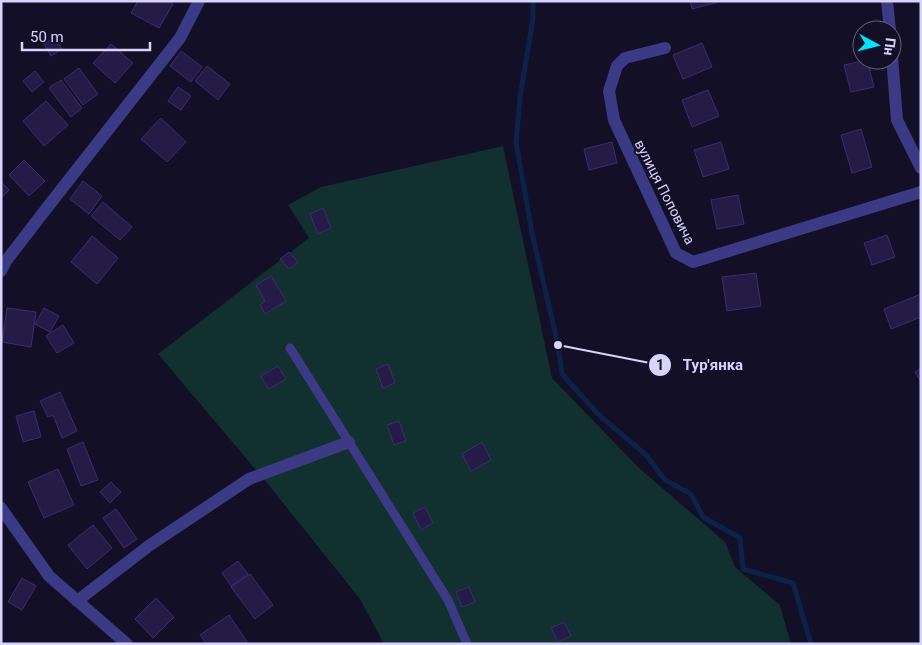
<svg xmlns="http://www.w3.org/2000/svg" width="922" height="645" font-family="Roboto,sans-serif">
<style>
.green{fill:#12302f}
.lines{fill:none;stroke-linecap:round;stroke-linejoin:round}
.stream{stroke:#0c2248;stroke-width:5}
.building{fill:#241b47;stroke:#3b2d73}
.service{stroke:#3d3a85;stroke-width:9}
.minor{stroke:#3d3a85;stroke-width:12}
.labels{text-anchor:middle;dominant-baseline:central;stroke-width:4;stroke-linejoin:round;paint-order:stroke}
.street-label{font-size:14px;fill:#d9d4ff;stroke:#130f26}
.leader{fill:none;stroke:#d9d4ff;stroke-width:2}
.callout-dot{fill:#d9d4ff;stroke:#130f26;stroke-width:2}
.mark-label{font-size:15px;text-anchor:middle;font-weight:bold;fill:#111}
.callout-label{font-size:15px;text-anchor:middle;font-weight:bold;fill:#d9d4ff;stroke:#130f26;stroke-width:4;stroke-linejoin:round;paint-order:stroke}
</style>
<rect width="100%" height="100%" fill="#130f26"/>
<!-- green -->
<path class="green" d="M503,146L552,378L639,468L725,542L735,567L780,605L791,644H384L360,599L267,483L158,354L309,238L288,205L321,187Z"/>
<g class="lines">
<!-- stream -->
<path class="stream" d="M533,1V19L520,97L516,142L532,233L558,345L562,374L598,414L646,455L665,480L691,494L703,517L740,538L743,569L793,583L811,644"/>
</g>
<!-- building -->
<path class="building" d="M138,1H168L173,4L159,28L131,13Z
M690,1H719V2L692,9Z
M55,37L62,49L51,56L44,44Z
M702,43L712,67L683,79L673,55Z
M111,44L133,63L115,83L93,63Z
M181,51L202,67L191,82L170,66Z
M867,60L874,87L851,92L844,65Z
M207,66L230,84L218,100L195,81Z
M79,68L98,94L83,105L64,79Z
M35,71L44,82L32,92L23,81Z
M61,80L82,108L71,117L49,88Z
M178,87L191,96L181,110L168,101Z
M708,90L719,116L692,127L682,100Z
M46,101L68,125L44,146L23,121Z
M161,118L186,142L167,162L141,139Z
M861,129L872,167L852,173L841,135Z
M612,142L617,163L589,170L584,149Z
M721,142L729,169L703,177L694,150Z
M24,160L45,181L29,196L9,175Z
M83,181L102,196L89,214L70,199Z
M1,182L9,190L1,198Z
M738,195L744,224L717,229L711,200Z
M103,202L132,227L120,240L91,216Z
M323,208L331,228L318,234L310,214Z
M887,235L895,257L872,265L864,243Z
M92,236L118,258L97,284L71,262Z
M289,252L298,262L289,269L280,259Z
M756,273L761,306L727,311L722,277Z
M271,276L286,301L265,314L260,305L265,301L256,285Z
M921,294V317L891,329L884,309Z
M7,308L36,312L31,347L2,342Z
M44,308L59,316L50,332L35,324Z
M63,325L74,343L57,353L46,336Z
M388,364L395,383L383,388L376,369Z
M278,366L286,379L269,389L261,376Z
M921,368V382L915,372Z
M60,392L77,431L62,438L53,415L48,417L40,401Z
M34,411L41,437L23,442L16,416Z
M399,421L406,441L394,445L387,425Z
M83,442L98,480L81,486L67,449Z
M482,442L491,460L471,471L462,454Z
M58,469L74,505L44,518L28,482Z
M111,482L121,492L110,503L100,492Z
M425,507L433,523L421,530L413,513Z
M116,509L137,539L124,548L103,518Z
M93,525L112,548L87,569L68,545Z
M238,561L248,574L231,586L222,573Z
M250,574L273,605L255,619L231,587Z
M22,578L36,586L22,610L8,602Z
M469,587L475,602L462,607L456,592Z
M156,598L174,617L153,638L135,619Z
M229,615L247,642L244,644H207L200,635Z
M564,622L571,636L558,642L551,628Z"/>
<g class="lines">
<!-- service -->
<path class="service" d="M290,348L448,600L467,644"/>
<!-- minor -->
<path class="minor" d="M887,1L890,30
M665,48L625,58L617,66L609,91L614,120L676,253L693,262L921,192
M892,57L897,120L921,168
M1,271L6,261L46,209L180,38L199,1
M1,508L49,576L127,644
M77,601L150,545L249,479L349,442"/>
</g>
<g class="labels">
<!-- street labels -->
<g class="street-label">
<text transform="translate(665 192) rotate(63)">вулиця Поповича</text>
</g>
</g>
<!-- callouts -->
<path class="leader" d="M558 345L660 365"/>
<g class="callout-dot">
<circle cx="558" cy="345" r="5"/>
<circle cx="660" cy="365" r="12"/>
</g>
<g class="mark-label">
<text x="660" y="370">1</text>
</g>
<g class="callout-label">
<text x="713" y="370">Тур'янка</text>
</g>
<!-- border -->
<rect width="922" height="645" fill="none" stroke="#d9d4ff" stroke-width="5"/>
<!-- north arrow -->
<g transform="translate(877 45) rotate(97)"><circle r="24" fill="#130f26" stroke="#625e7d"/>
<path d="M0-4L9 19L0 12L-9 19Z" fill="#00e5ff"/>
<text y="-8" font-size="14" font-weight="bold" text-anchor="middle" fill="#d9d4ff">Пн</text>
</g>
<!-- scale -->
<path d="M22 42v8h128v-8" fill="none" stroke="#d9d4ff" stroke-width="2.5"/>
<text x="30" y="42" font-size="15" fill="#d9d4ff" stroke="#130f26" stroke-width="4" paint-order="stroke">50 m</text>
</svg>
